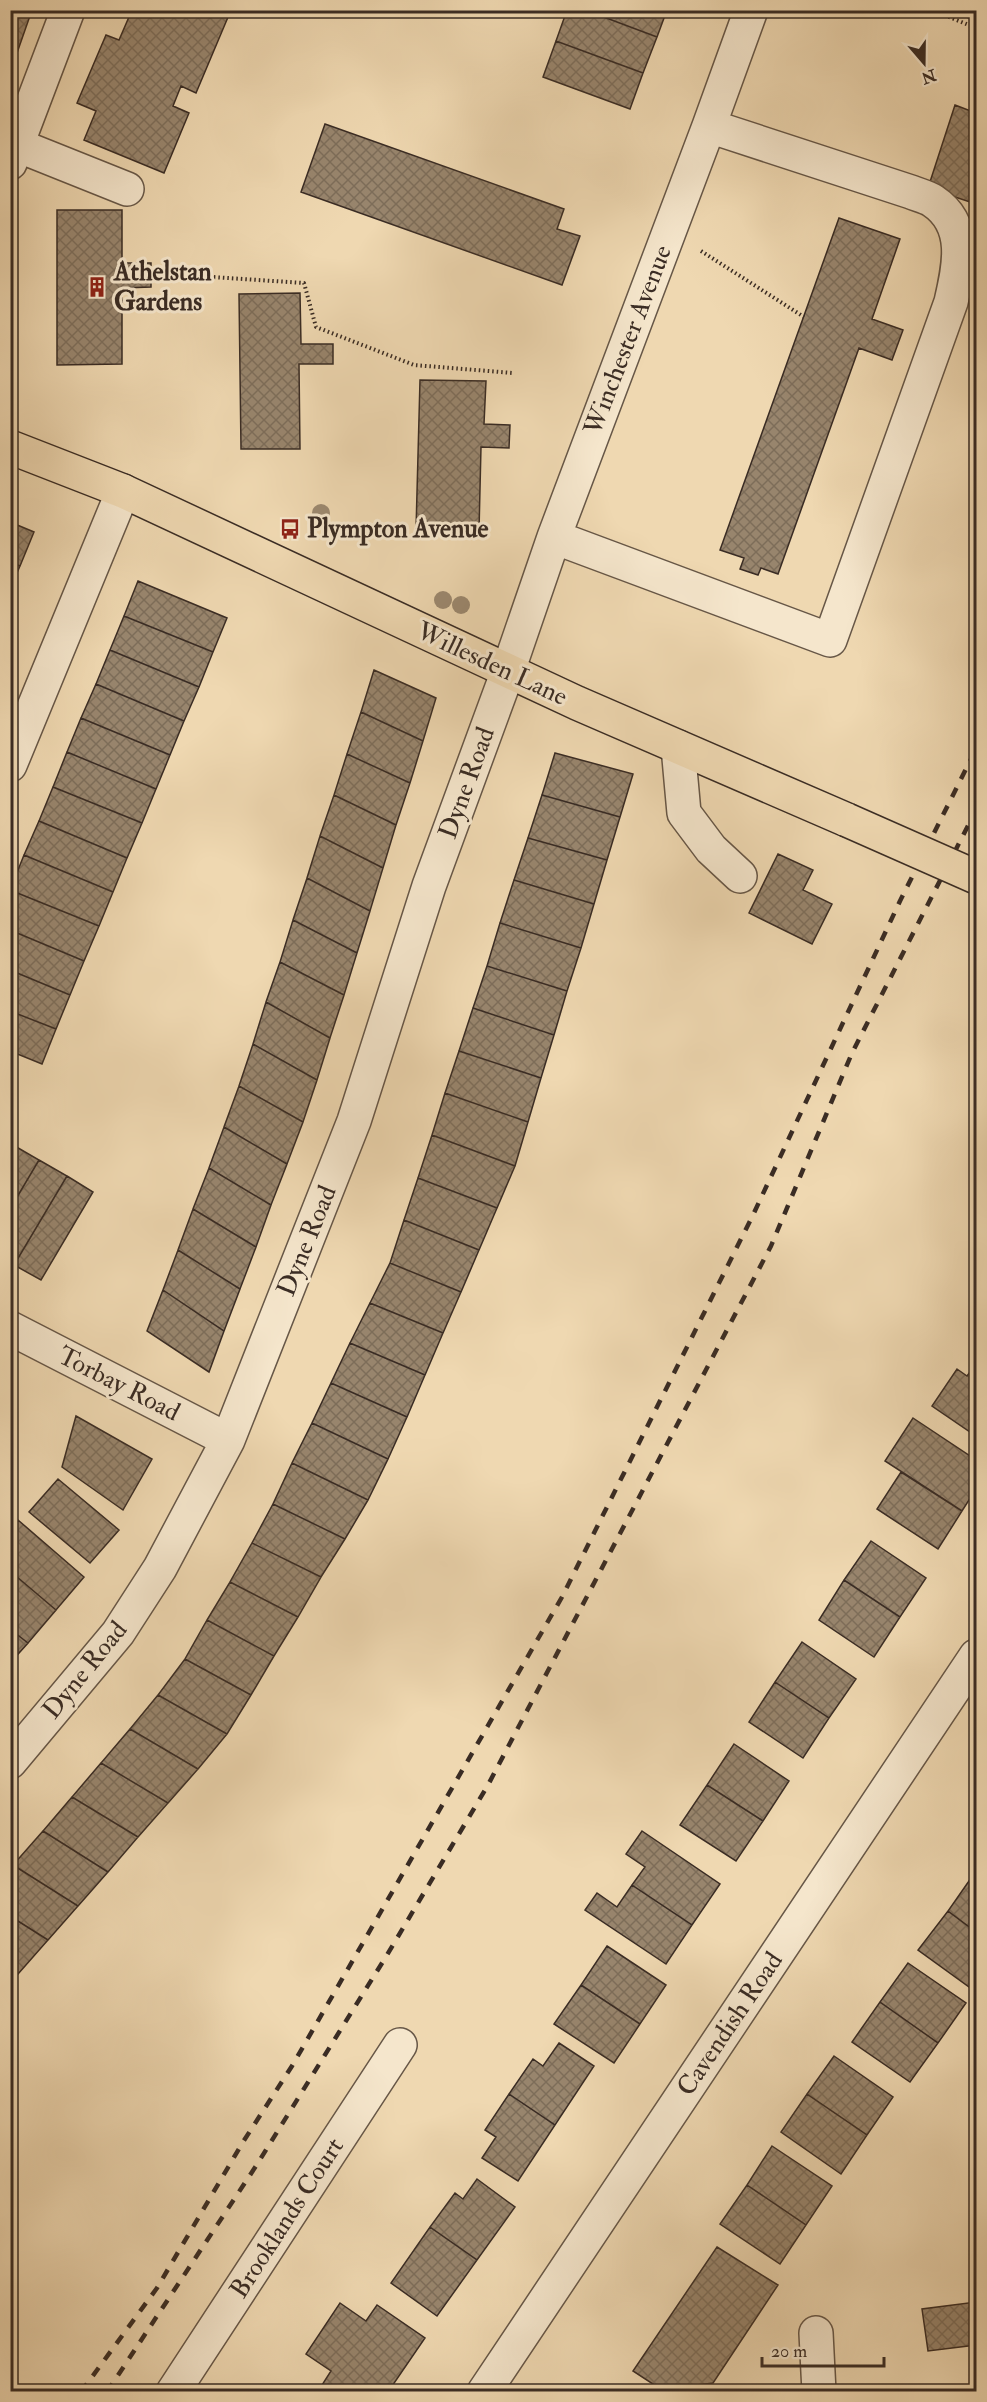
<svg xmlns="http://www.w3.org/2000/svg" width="987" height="2402" font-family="'IM FELL Double Pica',serif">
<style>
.building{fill:url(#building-cross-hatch);stroke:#3a2c24;stroke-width:1.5}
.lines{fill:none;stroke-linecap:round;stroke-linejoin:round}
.minor-casing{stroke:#675747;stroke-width:36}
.major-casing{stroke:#3a2c24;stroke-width:36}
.path{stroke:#3a2c24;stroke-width:4;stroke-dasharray:1.5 3;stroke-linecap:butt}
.minor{stroke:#f5e6cc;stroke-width:33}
.major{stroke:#efd8b1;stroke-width:33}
.rail{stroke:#3a2c24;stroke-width:4.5;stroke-dasharray:10 10;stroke-linecap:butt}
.major-bridge-casing{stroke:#3a2c24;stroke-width:36;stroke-linecap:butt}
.major-bridge{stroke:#efd8b1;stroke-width:33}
.tree{fill:#9c8970}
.labels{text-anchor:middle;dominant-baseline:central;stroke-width:6;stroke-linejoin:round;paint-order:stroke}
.poi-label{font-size:26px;font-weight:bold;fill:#3a2c24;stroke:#f5e6cc;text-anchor:start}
.street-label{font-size:26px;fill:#3a2c24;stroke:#f5e6cc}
</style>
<defs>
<pattern id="building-cross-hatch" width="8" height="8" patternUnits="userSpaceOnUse" patternTransform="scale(1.5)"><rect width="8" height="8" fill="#98856d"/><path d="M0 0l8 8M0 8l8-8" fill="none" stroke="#7d6d59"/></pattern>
</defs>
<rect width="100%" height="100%" fill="#efd8b1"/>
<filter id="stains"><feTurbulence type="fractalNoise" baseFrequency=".00333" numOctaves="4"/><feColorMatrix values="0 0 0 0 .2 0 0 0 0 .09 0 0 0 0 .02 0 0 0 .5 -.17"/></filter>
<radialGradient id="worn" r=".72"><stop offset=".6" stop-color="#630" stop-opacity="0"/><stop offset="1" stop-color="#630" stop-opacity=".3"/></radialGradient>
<!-- building -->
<path class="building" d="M10,10H32L17,53L10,50Z
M132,10H231L196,93L181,86L173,106L189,113L164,173L84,140L96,111L77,103L106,35L119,40Z
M567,10H585L657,37L643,73L556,41Z
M585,10H667L657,37Z
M949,10H976V21Z
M556,41L643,73L630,109L543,77Z
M955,105L976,113V204L928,188Z
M325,124L564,209L557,229L580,236L562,285L301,192Z
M57,210H122V263H151V287L122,288V364L57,365Z
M839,218L900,239L872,319L903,330L892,360L859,348L778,574L761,568L758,575L740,569L744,558L720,550Z
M976,255V294L965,290Z
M300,293L301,344H333V364H299L300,449H241L239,294Z
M420,380L486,381L484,424L510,425L509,448L481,447L479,531L416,530Z
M10,522L34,532L20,566L10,562Z
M10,562L20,566L10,589Z
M138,581L227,618L213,652L124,616Z
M124,616L213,652L199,687L110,650Z
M110,650L199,687L184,721L96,684Z
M374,670L436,698L423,741L361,712Z
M96,684L184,721L170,755L81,718Z
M361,712L423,741L410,783L347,754Z
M81,718L170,755L156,789L67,752Z
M67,752L156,789L142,823L53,787Z
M555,753L633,774L620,817L542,795Z
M347,754L410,783L396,825L334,795Z
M53,787L142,823L127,858L39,821Z
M334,795L396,825L383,868L320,836Z
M542,795L620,817L607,860L528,838Z
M39,821L127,858L113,892L24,855Z
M320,836L383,868L370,911L307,878Z
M528,838L607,860L594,904L514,880Z
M778,854L813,870L803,890L832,904L812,944L749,913Z
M24,855L113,892L99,926L10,890Z
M307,878L370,911L357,953L293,920Z
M514,880L594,904L581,948L500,923Z
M10,890L99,926L84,961L10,930Z
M293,920L357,953L344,995L280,962Z
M500,923L581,948L567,991L487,966Z
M10,930L84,961L70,995L10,970Z
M280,962L344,995L330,1038L266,1002Z
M487,966L567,991L554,1035L473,1008Z
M10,970L70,995L56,1029L10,1011Z
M266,1002L330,1038L317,1080L253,1044Z
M473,1008L554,1035L541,1078L459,1051Z
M10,1011L56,1029L42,1064L10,1051Z
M253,1044L317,1080L303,1122L239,1086Z
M459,1051L541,1078L528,1122L445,1093Z
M239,1086L303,1122L287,1164L224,1127Z
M445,1093L528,1122L515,1166L432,1135Z
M224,1127L287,1164L271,1205L209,1168Z
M432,1135L515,1166L497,1208L418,1178Z
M13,1145L39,1160L10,1209V1148Z
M39,1160L67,1176L14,1265L10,1263V1209Z
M209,1168L271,1205L256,1247L193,1209Z
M67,1176L93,1192L41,1280L14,1265Z
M418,1178L497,1208L479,1250L404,1220Z
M193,1209L256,1247L240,1289L178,1250Z
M404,1220L479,1250L461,1292L390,1263Z
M178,1250L240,1289L224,1331L163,1290Z
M390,1263L461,1292L443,1333L370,1303Z
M163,1290L224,1331L209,1372L147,1331Z
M370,1303L443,1333L425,1375L350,1343Z
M350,1343L425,1375L407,1417L331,1383Z
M957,1369L967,1376L970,1372L976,1376V1436L932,1406Z
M331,1383L407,1417L388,1459L312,1423Z
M76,1416L152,1459L123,1510L62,1467Z
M913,1418L976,1460V1489L962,1511L885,1461Z
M312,1423L388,1459L368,1500L292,1463Z
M292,1463L368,1500L345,1539L273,1504Z
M901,1472L962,1511L938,1549L877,1509Z
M58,1479L119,1530L90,1563L29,1512Z
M273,1504L345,1539L321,1577L252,1543Z
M18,1520L84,1577L56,1610L10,1571V1529Z
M871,1541L926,1578L900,1617L844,1580Z
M252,1543L321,1577L298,1617L230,1582Z
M10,1571L56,1610L28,1643L10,1629Z
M844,1580L900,1617L874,1657L819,1620Z
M230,1582L298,1617L274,1656L207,1620Z
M207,1620L274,1656L251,1695L185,1659Z
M10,1629L28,1643L10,1663Z
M802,1642L856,1679L829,1718L775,1682Z
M185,1659L251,1695L227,1734L158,1695Z
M775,1682L829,1718L803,1758L749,1722Z
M158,1695L227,1734L198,1769L130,1729Z
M130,1729L198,1769L168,1803L101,1763Z
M734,1744L789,1781L763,1821L707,1785Z
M101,1763L168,1803L138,1837L72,1797Z
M707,1785L763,1821L736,1861L680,1825Z
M72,1797L138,1837L108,1872L43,1831Z
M43,1831L108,1872L78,1906L13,1865Z
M642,1831L720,1884L692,1925L632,1885L645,1867L626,1854Z
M13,1865L78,1906L48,1940L10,1916V1868Z
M976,1871V1932L948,1911Z
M632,1885L692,1925L666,1964L585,1910L597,1893L617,1907Z
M948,1911L976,1932V1992L918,1950Z
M10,1916L48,1940L18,1974L10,1969Z
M607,1946L666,1985L640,2024L581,1985Z
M908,1963L966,2003L938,2043L880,2002Z
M581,1985L640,2024L614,2063L554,2024Z
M880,2002L938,2043L910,2082L852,2042Z
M559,2043L594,2066L555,2125L509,2094L533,2059L543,2066Z
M834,2056L893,2097L867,2135L807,2094Z
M509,2094L555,2125L518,2181L482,2158L496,2137L485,2130Z
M807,2094L867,2135L841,2174L781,2132Z
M772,2146L832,2186L806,2225L747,2185Z
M477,2179L515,2207L477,2260L430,2227L455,2193L463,2199Z
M747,2185L806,2225L780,2264L720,2224Z
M430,2227L477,2260L437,2316L391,2283Z
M717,2247L778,2285L713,2383L662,2390L633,2371Z
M976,2255V2293L972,2256Z
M976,2302V2345L928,2351L922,2309Z
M340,2303L366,2321L377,2305L425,2338L388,2392H332L322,2385L331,2371L306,2354Z"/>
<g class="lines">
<!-- minor casing -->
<g class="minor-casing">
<path id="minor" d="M17,145L127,189
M10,163L68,10
M554,537L830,640L951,302C959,267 969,225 933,201C927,197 918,195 911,192L709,126
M678,747L684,813L711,849L740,876
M10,765L123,491
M10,1328L228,1440
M10,1762L118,1633L160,1568L228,1440L354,1121L429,886L508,671L554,537L709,126L751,10
M816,2333L819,2392
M173,2392L400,2045
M484,2392L976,1656"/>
</g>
<!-- major casing -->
<g class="major-casing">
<path id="major" d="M10,447L123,491L577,703L847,820"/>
</g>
<!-- path -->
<path class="path" d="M932,10L976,28
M701,251L804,317
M151,273L304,283L316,327L414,365L513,373"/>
<!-- minor -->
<use href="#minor" class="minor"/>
<!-- major -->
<use href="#major" class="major"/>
<!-- rail -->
<path class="rail" d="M81,2392L157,2288L243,2142L292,2066L562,1597L753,1215L900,901L976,749
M107,2392L256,2166L387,1955L488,1785L771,1246L852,1053L976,810"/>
<!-- major-bridge casing -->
<g class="major-bridge-casing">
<path id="major-bridge" d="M847,820L976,877"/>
</g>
<!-- major-bridge -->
<use href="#major-bridge" class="major-bridge"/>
</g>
<!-- trees -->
<g class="tree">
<circle cx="321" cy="513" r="9"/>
<circle cx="443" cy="600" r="9"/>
<circle cx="461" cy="605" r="9"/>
</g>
<!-- icons -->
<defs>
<g id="building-bare" transform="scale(1.62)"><path d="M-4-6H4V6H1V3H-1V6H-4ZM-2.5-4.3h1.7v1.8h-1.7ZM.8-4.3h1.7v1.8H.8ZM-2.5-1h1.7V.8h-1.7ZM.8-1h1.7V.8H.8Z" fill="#8f2418" stroke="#f5e6cc" stroke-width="2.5" paint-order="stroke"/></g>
<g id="bus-bare" transform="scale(1.62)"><path d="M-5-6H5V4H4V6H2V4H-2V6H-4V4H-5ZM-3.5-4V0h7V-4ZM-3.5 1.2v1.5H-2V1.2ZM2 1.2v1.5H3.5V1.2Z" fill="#8f2418" stroke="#f5e6cc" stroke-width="2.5" paint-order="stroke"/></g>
</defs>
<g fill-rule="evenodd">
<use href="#building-bare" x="97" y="287"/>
<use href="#bus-bare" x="290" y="529"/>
</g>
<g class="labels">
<!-- poi labels -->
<g class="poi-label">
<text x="114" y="272">Athelstan<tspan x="114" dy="30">Gardens</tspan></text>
<text x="307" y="529">Plympton Avenue</text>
</g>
<!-- street labels -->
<g class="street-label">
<text transform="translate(628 340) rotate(-69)">Winchester Avenue</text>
<text transform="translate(492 664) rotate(25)">Willesden Lane</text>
<text transform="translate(467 783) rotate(-70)">Dyne Road</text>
<text transform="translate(307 1241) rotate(-68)">Dyne Road</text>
<text transform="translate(119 1384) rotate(27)">Torbay Road</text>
<text transform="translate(85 1670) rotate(-51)">Dyne Road</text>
<text transform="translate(730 2024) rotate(-56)">Cavendish Road</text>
<text transform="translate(287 2218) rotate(-57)">Brooklands Court</text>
</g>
</g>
<!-- margin -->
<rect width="987" height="2402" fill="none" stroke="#efd8b1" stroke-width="36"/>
<rect x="12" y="12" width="963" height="2378" fill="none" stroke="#3a2c24" stroke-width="3"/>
<rect x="18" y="18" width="951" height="2366" fill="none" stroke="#3a2c24" stroke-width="1.5"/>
<!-- north arrow -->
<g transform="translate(924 63) rotate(160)" stroke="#f5e6cc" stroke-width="4.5" paint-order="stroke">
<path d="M0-4.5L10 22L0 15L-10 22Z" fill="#3a2c24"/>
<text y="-9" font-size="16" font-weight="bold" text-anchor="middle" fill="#3a2c24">N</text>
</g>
<!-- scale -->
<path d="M762 2357v9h122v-9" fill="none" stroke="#3a2c24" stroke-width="3"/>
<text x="771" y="2357" font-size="18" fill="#3a2c24" stroke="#f5e6cc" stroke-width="4.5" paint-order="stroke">20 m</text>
<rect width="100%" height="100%" filter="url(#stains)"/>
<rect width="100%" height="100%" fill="url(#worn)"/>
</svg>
